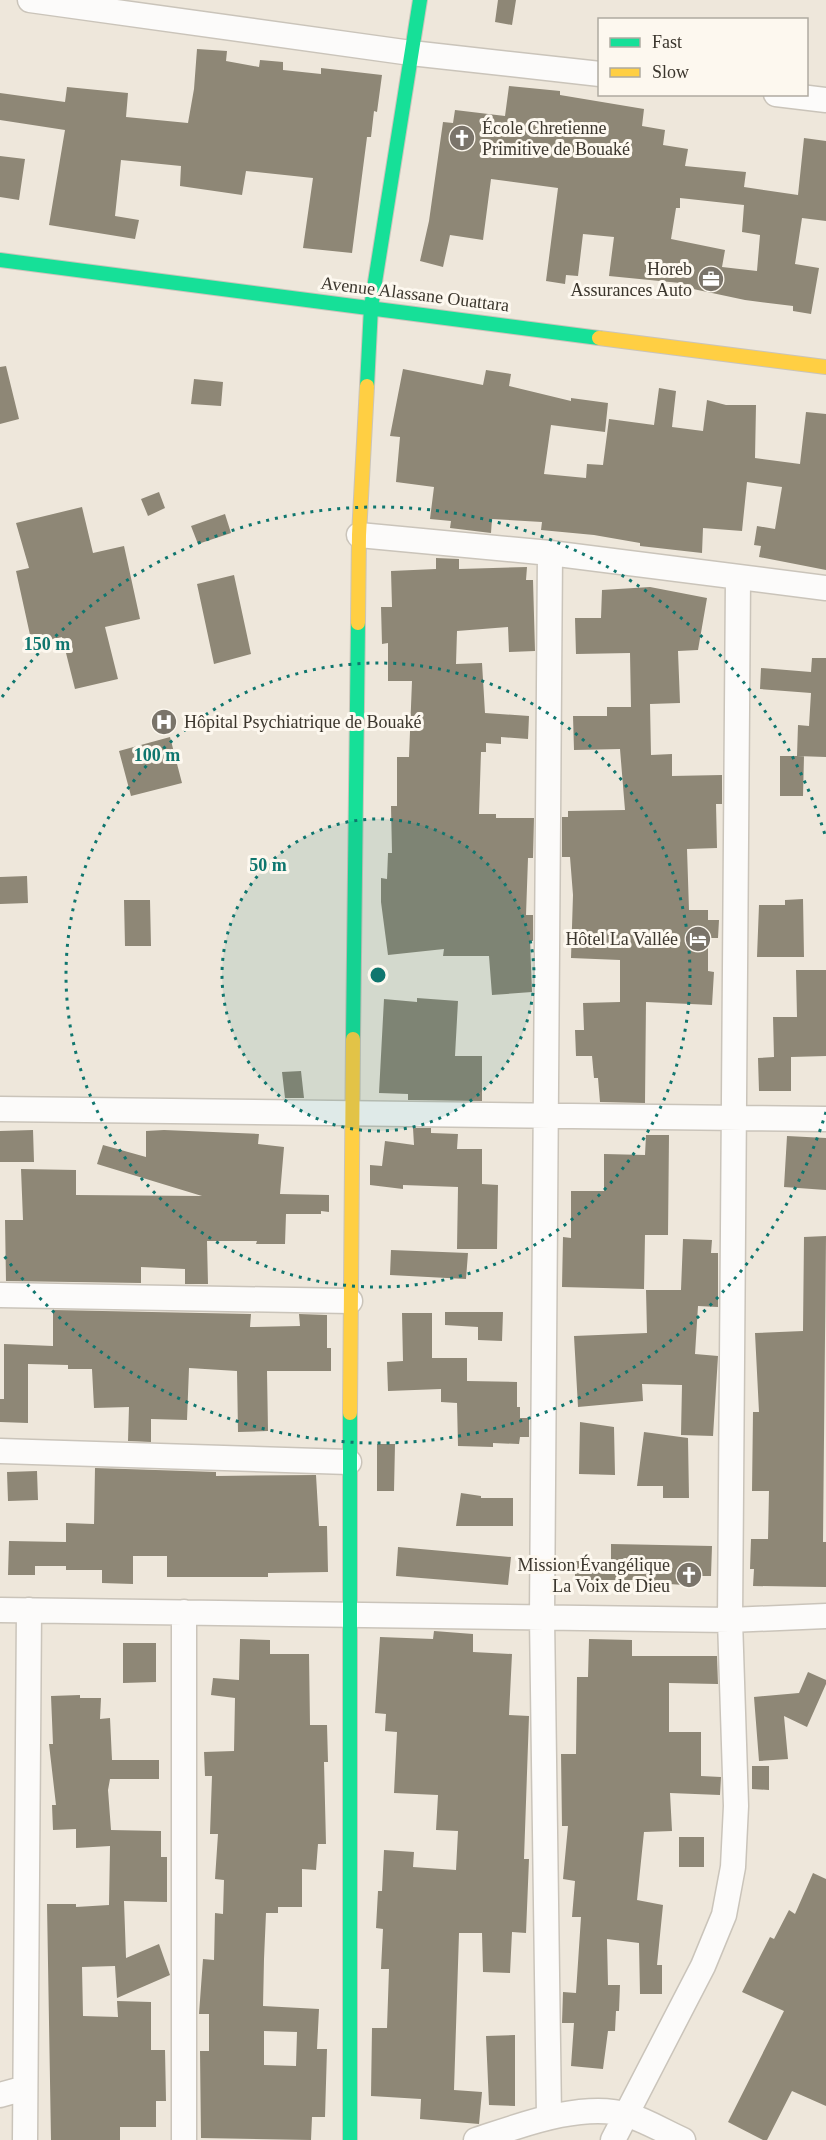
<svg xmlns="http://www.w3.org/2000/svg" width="826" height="2140" font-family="'Times New Roman',serif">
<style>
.building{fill:#8e8776;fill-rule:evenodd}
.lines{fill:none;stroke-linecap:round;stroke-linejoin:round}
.street-casing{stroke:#cac4ba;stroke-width:27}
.fast-casing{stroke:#cac4ba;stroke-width:16}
.slow-casing{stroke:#cac4ba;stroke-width:16}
.street{stroke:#fcfbfa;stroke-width:24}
.fast{stroke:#16e098;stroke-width:14}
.slow{stroke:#ffcf43;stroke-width:14}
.ring{fill:none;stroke:#0f766e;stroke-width:3;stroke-dasharray:3 6}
.labels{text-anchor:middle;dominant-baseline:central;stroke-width:6;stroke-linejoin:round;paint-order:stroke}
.poi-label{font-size:18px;fill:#3b362d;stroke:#fdf8ef;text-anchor:end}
.street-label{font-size:18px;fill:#3b362d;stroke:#fdf8ef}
.centre{fill:#0f766e;stroke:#fdf8ef;stroke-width:3}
.ring-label{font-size:18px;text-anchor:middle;font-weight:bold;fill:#0f766e;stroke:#fdf8ef;stroke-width:6;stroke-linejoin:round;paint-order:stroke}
</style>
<rect width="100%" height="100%" fill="#eee7db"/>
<!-- building -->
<path class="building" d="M498,0H516L512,25L495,22Z
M197,49L227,51L226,61L259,67L260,60L283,62V70L321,74V68L382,75L377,112L374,111L371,137H367L352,253L303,248L313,178L246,171L242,195L180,186L181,166L121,160L115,216L139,220L135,239L49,225L65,130L0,120V93L65,102L67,87L128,93L126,117L188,123L194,89Z
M509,86L560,91V95L644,109L642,126L665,130L663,145L688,149L685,166L746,172L744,187L798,195L804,138L826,141V221L802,218L795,264L819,268L811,314L793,311V306L745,300L679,286L680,283L609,276L614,237L583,234L578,276L566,275L565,284L546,281L558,188L491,179L483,240L450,235L443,267L420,261L429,221L443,122L453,123L455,110L505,116ZM680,198L744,205L742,232L760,235L757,271L722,267L725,250L671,239L676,208H680Z
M0,156L25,159L19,200L0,197Z
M6,366L19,419L0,424V367Z
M403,369L483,385L486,370L511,374L509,386L571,401V398L608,403L605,432L551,425L544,474L586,478L587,464L603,465L609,419L654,425L659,388L676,391L672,427L703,431L707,400L726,405H756L755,458L800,464L806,412L826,414V570L759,557L761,546L754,545L757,526L775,529L782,487L747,482L742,531L703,528L702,553L640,546V543L594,535L541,530L542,522L492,519L491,533L450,528L451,521L430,519L434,487L396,482L400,437L390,436Z
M194,379L223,382L221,406L191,404Z
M159,492L165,508L148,516L141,499Z
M82,507L93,553L124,546L140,619L105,627L118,679L75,689L62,637L32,644L16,571L29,568L16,523Z
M225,514L231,533L198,544L191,526Z
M436,558L459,559V569L527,567L526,580H533L535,651L509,652L508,627L457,631L456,664L482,663L485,713L529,716L528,739L501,737V744L486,743V752H481L479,814H496V818H534L533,858H528L526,915H533V941H530L532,992L492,995L489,956H443L444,949L388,955L381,902V878L387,879L388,853H392L391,806H397V757H409L412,681H388V643L382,644L381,607H392L391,571L436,569Z
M234,575L251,654L214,664L197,584Z
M650,587L707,598L698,650L678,651L680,703L650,704L651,755L672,754V776L722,775V804H716L717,848L687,849L689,910H708V920H719L718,938H708V971L714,972L712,1005L646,1002L645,1103L600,1102L598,1078H594L592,1056H576L575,1030H584L583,1003L620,1002V960L571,958L573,895L570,857H562V817H568V811L625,810L620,749L574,750L573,716H607V707H631L630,653L576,654L575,618H601L602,590Z
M812,658H826V757L797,756L798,725L809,726L811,693L760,689L761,668L811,672Z
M170,737L182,783L131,796L119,751Z
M780,756H804L803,796H780Z
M27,876L28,903L0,904V877Z
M803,899L804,957H757L759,905H785V900Z
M124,900H150L151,946H125Z
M796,970H826V1056L791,1057V1091H759L758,1058L774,1057L773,1017H797Z
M417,998L458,1001L455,1056H482V1101L408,1100V1094L379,1093L384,999L417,1002Z
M301,1071L304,1098H285L282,1072Z
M413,1128H431V1133L458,1134L457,1149H482V1184L498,1185L497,1249H457L458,1187L403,1185V1189L370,1185V1165L382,1166L385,1141L414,1145Z
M33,1130L34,1162H0V1131Z
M164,1130L259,1134L258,1144L284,1147L280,1194L329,1195V1212L321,1211V1214H286L285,1244H256L257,1241H207L208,1284H185V1269L141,1267V1283L6,1281L5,1220H23L21,1169L76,1170V1195L202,1196L97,1164L103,1145L146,1157V1131Z
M646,1135H669L668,1235H645L644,1289L562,1287L563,1237L571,1238V1191H604V1154L645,1155Z
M787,1136L826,1138V1190L784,1187Z
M826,1236L823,1542H826V1587L753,1586L754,1569H750L751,1539H768L769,1491H752L753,1412H759L755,1333L803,1331L804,1237Z
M683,1239L712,1240L711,1253H718V1307L698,1306L695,1354L718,1356L713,1436L681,1435L682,1385L642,1384L643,1401L578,1407L574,1336L647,1333L646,1290H681Z
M391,1250L468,1253L466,1279L390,1275Z
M53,1310L251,1314L250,1327L300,1326L299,1314L327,1315V1348H331V1371H267L268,1431L238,1432L237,1371L189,1368L187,1420L151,1419V1442L128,1441L129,1407L94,1408L92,1369H68V1365L28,1364V1423L0,1422V1399H4V1344L53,1346Z
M445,1312H503L502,1341L478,1340V1327L445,1325Z
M402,1313H432V1358H467V1381L517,1382V1407H520V1418H529V1437H520L519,1444L493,1443V1447L458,1446L457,1403L441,1402V1389L388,1391L387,1362L403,1361Z
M580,1422L614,1427L615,1475L579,1474Z
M644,1432L688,1438L689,1498H663V1486H637Z
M377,1444H395L394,1491H377Z
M95,1468L216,1472V1476L316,1475L319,1526H327L328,1572L268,1573V1577H167V1556H133V1584L102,1583V1570H66V1566H35V1575H8L9,1541L66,1542V1523L94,1524Z
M37,1471L38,1500L8,1501L7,1472Z
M461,1493L481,1496V1498H513V1526H456Z
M611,1544L712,1546L711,1576H697V1586L642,1582V1580H575V1561H611Z
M398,1547L511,1557L508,1585L396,1576Z
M434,1631L473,1634V1652L512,1654L509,1715L529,1716L524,1859H529L526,1933L512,1932L510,1973L483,1972L482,1933H459L454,2090L482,2092L479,2124L420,2119L421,2099L371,2096L372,2028H387L389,1969H381L383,1929L376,1928L378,1891H382L384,1850L414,1852L413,1867L456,1870L458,1831L436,1830L438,1795L394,1793L397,1732L385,1731L386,1714L375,1713L380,1637L433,1639Z
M240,1639L270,1640V1654H309L310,1725H327L328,1762H324L326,1844H318L316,1870L302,1869V1907H278V1913H266L264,1959L263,2006L319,2009L317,2049H327L325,2117H312L311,2140L201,2138L200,2051H209V2014H199L203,1959L214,1960L215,1913L223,1914L224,1880L215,1879L218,1834H210L212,1776H205L204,1752L234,1751L235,1698L211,1695L213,1678L239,1680ZM264,2031L297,2032L296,2066L264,2065Z
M589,1639L632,1640V1656H717L718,1684L669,1683V1732H701V1776L721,1777L720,1795L670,1793L672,1831L644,1832L637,1900L663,1905L657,1965H662V1994H640L639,1943L607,1939L608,1985H620L619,2011H616L615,2031H608L603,2069L571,2066L574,2023H562L563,1992L576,1993L581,1917H572L575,1881L563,1879L568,1826H562L561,1754H576L577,1677H588Z
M123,1643H156V1682L123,1683Z
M808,1672L826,1680V1684L807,1727L784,1716L788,1759L759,1761L754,1697L799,1693Z
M80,1695V1698H101L100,1719L110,1718L112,1760H159V1779H110L108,1790L111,1830L161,1831V1857H167V1902L124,1901L126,1958L159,1944L170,1975L117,1998L115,1966L82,1967L83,2016L118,2017L117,2001L151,2002V2050H165L166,2101H156V2127H120V2140H51L47,1904H76V1907L109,1905L110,1846L76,1848V1829L53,1830L52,1805H56L49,1744H53L51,1696Z
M752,1766H769V1790L752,1789Z
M679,1837H704V1867H679Z
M813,1873L826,1879V2106L792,2091L767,2140H763L728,2122L784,2011L742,1992L770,1937L774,1939L789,1910L795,1914Z
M515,2035V2106L489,2105L486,2036Z"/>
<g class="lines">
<!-- street casing -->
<g class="street-casing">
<path id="street" d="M30,0L411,53L600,74
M776,94L826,100
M359,535L550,553L826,588
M0,1109L826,1119
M0,1295L350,1301
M0,1451L349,1462
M0,1610L730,1620L826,1616
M0,2095L25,2088
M549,2117L542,1617L550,553
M25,2140L29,1610
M184,2140V1612
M476,2140C519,2126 583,2101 628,2115C647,2121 665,2132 683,2140
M613,2140L703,1966L724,1915L733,1867L736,1806L730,1620L738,579"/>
</g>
<!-- fast casing -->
<g class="fast-casing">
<path id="fast" d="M0,260L599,338
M367,386L371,307L420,0
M353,1039L358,623
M350,1413V2140"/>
</g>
<!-- slow casing -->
<g class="slow-casing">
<path id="slow" d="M599,338L826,367
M358,623L359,535L367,386
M350,1413L353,1039"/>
</g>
<!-- street -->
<use href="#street" class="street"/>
<!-- fast -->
<use href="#fast" class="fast"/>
<!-- slow -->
<use href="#slow" class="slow"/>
</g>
<!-- distance rings -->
<circle cx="378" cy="975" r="156" fill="#0f766e" fill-opacity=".12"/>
<g class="ring">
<circle cx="378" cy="975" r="156"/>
<circle cx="378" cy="975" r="312"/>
<path d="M826 1112A468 468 0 0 1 2 1253M2 697A468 468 0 0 1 826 838"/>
</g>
<!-- icons -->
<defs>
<g id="church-disc" transform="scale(1.35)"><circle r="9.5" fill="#7a746a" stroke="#fdf8ef"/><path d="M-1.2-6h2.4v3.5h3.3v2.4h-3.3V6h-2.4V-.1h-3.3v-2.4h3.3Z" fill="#fff"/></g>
<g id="office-disc" transform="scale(1.35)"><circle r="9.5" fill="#7a746a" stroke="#fdf8ef"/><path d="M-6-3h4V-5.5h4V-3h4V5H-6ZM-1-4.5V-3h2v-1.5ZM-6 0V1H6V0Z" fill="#fff"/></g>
<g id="hospital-disc" transform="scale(1.35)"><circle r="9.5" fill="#7a746a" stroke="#fdf8ef"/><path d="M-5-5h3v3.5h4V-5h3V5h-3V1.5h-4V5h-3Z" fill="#fff"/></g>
<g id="hotel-disc" transform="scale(1.35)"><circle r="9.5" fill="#7a746a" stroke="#fdf8ef"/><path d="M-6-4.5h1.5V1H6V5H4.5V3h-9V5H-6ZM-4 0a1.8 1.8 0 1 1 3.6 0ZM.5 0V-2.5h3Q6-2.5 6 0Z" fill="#fff"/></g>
</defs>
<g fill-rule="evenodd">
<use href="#church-disc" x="462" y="138"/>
<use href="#office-disc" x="711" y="279"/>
<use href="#hospital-disc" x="164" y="722"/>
<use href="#hotel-disc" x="698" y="939"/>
<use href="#church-disc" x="689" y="1575"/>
</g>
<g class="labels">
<!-- poi labels -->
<g class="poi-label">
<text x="482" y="128" text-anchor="start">École Chretienne<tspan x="482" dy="21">Primitive de Bouaké</tspan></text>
<text x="692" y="269">Horeb<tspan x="692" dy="21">Assurances Auto</tspan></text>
<text x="184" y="722" text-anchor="start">Hôpital Psychiatrique de Bouaké</text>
<text x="678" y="939">Hôtel La Vallée</text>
<text x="670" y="1565">Mission Évangélique<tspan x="670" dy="21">La Voix de Dieu</tspan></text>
</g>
<!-- street labels -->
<g class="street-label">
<text transform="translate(415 294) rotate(7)">Avenue Alassane Ouattara</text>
</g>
</g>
<circle cx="378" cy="975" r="9" class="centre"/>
<g class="ring-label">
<text x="47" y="650">150 m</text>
<text x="157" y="761">100 m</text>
<text x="268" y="871">50 m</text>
</g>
<!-- legend -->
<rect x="598" y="18" width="210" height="78" fill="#fdf8ef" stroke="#afaaa1" stroke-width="1.5"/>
<rect x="610" y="38" width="30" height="9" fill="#16e098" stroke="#afaaa1" stroke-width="1.5"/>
<text x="652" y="48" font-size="18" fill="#3b362d">Fast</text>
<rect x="610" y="68" width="30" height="9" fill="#ffcf43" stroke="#afaaa1" stroke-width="1.5"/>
<text x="652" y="78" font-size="18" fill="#3b362d">Slow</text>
</svg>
